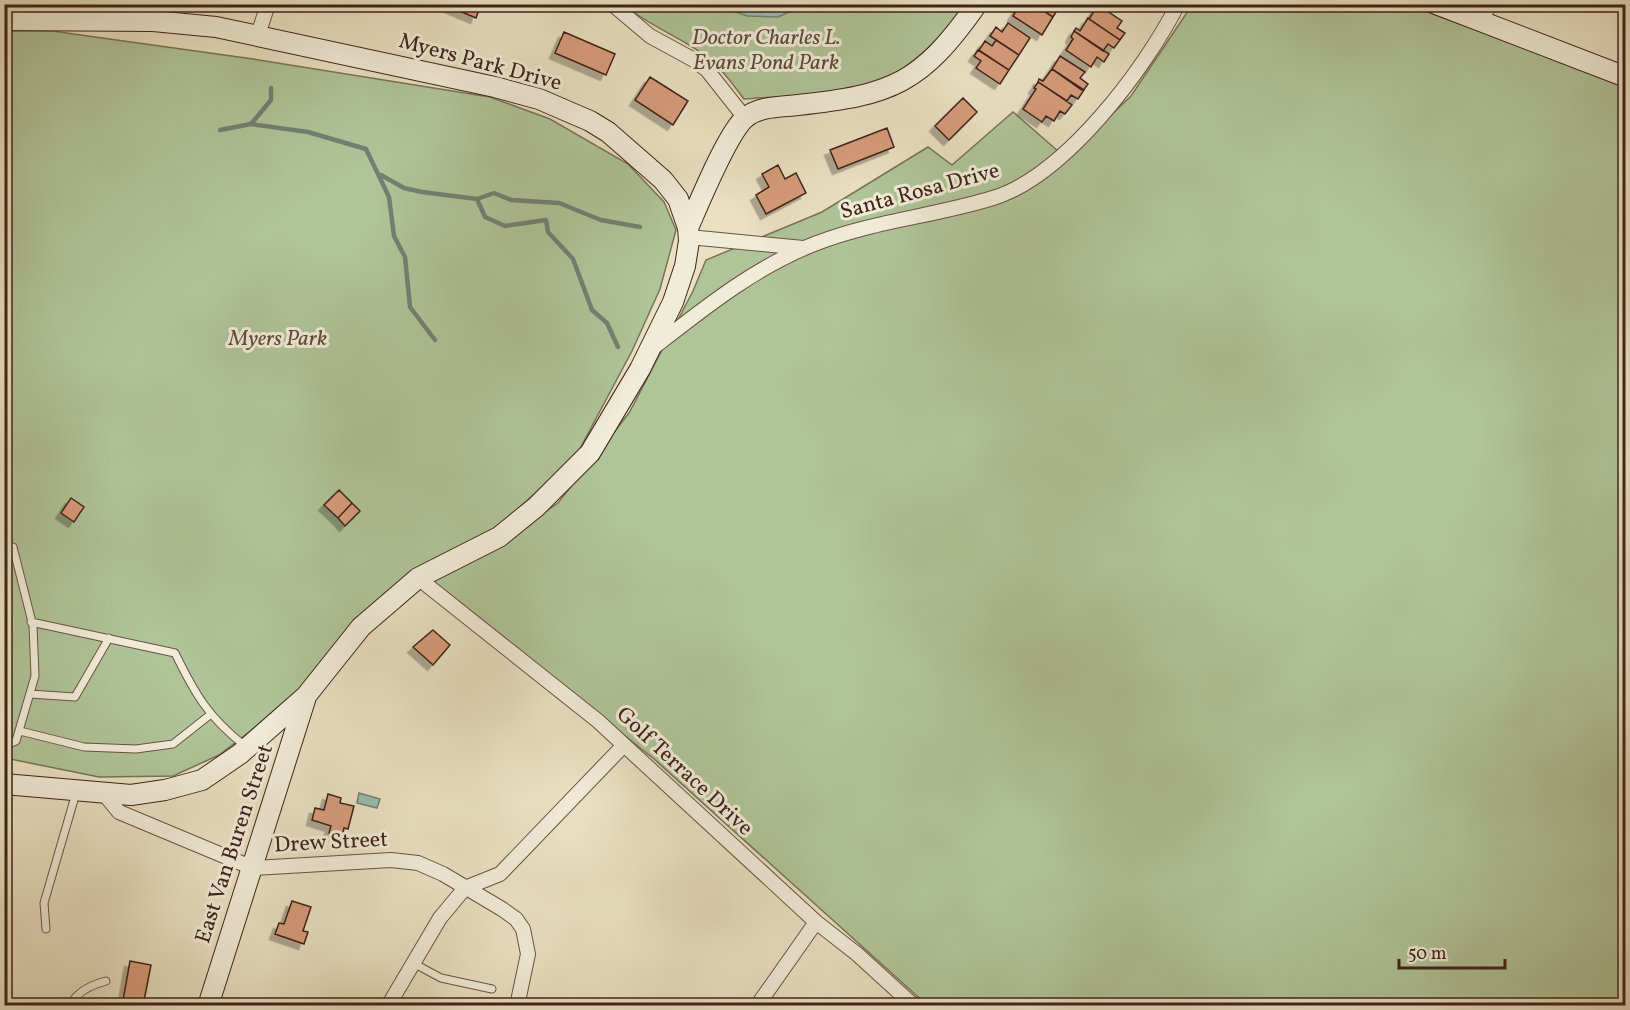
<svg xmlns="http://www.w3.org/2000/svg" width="1630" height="1010" font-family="Vollkorn,serif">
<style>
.green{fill:#b0c499;stroke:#78745a;stroke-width:1.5}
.water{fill:#98beaf;stroke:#748073;stroke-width:1.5}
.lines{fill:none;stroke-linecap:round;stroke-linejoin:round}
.shore{stroke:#6c7064;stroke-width:1.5}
.stream{stroke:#748073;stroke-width:4.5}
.building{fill:#d69c7a;stroke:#3f231a;stroke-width:1.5;filter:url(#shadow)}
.lane-casing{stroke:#6a5244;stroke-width:9}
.street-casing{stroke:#6a5244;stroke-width:16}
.secondary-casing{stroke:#3f231a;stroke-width:22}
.lane{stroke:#f1ecd8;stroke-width:7}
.street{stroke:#f1ecd8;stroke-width:14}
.secondary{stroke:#f1ecd8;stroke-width:20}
.labels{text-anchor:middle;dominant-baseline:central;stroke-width:6;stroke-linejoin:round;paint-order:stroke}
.park-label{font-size:22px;font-style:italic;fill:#5b4b3a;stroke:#f1ecd8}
.street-label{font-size:22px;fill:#3f231a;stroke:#f1ecd8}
</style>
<defs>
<filter id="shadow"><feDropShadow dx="-5.5" dy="5.5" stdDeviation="0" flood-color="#0004"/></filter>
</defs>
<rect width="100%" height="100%" fill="#eae1c3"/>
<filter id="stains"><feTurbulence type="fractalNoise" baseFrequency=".00333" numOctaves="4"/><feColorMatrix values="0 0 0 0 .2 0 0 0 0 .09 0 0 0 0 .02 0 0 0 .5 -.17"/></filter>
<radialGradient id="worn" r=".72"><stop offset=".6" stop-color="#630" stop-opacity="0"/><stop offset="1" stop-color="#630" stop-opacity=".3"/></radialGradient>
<!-- green -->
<path class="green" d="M624,5H965C944,35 911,69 876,83C839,97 784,96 744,99C732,83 720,66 703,54C678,36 648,25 624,5Z
M1192,5H1408L1625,84V1005H927L654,759L432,582L476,558L558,503L629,413L693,291L706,260L822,212L928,147L952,165L1013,112L1066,158L1131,96Z
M5,31H52L253,59L490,97L550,119L628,164L664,202L676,230L660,289L632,351L576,456L486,538L430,567L301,693L219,755L173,776L99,777L5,758Z"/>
<!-- water -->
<path class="water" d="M717,5H805L778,17L747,16Z
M359,793L380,799L377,808L357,803Z"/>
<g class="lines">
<!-- shore -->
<path class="shore" d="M733,4C753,12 772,14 791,4"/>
<!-- stream -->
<path class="stream" d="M251,124L271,100V88
M220,130L251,124L308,132L366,149L389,197L394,236L405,257L410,307L435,340
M381,175L404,188L422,192L477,199L494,193L511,200L559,203L601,220L640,227
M477,199L485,217L505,226L546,220L548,232L573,259L592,310L607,323L618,347"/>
</g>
<!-- building -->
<path class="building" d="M443,4H481L476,18Z
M1033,4L1053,17L1042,35L1013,16L1020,4Z
M1033,4H1061L1053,17Z
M1098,5L1122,21L1117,28L1125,33L1120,40L1089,19Z
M1088,18L1120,40L1114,48L1108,44L1103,51L1074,31L1076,28L1080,31Z
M1008,23L1030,38L1019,55L990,36L996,27L1002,32Z
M1074,31L1109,54L1104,62L1097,57L1091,67L1066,50L1073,39L1071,37Z
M564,32L615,54L606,75L555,53Z
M996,40L1019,55L1009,70L979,50L985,41L992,46Z
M978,50L1009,70L1000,84L976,68L981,61L974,56Z
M1060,56L1085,72L1080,78L1088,84L1083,91L1052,69Z
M1052,69L1084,90L1078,99L1071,95L1067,101L1038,82L1039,79L1043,81Z
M650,77L688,101L673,125L635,100Z
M1038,82L1072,105L1065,114L1060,111L1054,121L1046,116L1042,122L1023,109L1036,89L1034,88Z
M963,98L977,112L949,140L935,126Z
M887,128L894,147L838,169L830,150Z
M778,165L785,179L796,173L806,193L766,214L756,195L769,187L762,174Z
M339,490L352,503L338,518L324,505Z
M71,498L84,507L74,522L61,513Z
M352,503L360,511L345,526L338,518Z
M433,630L450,645L433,665L413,647Z
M328,794L341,798L340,803L354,806L348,829L344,828L342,836L329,833L331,826L312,820L315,808L324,810Z
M292,901L311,907L303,931L308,932L304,944L275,934L279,923L284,924Z
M130,961L151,965L143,1006H122Z"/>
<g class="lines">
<!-- lane casing -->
<g class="lane-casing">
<path id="lane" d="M31,622L175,653C195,694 208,717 245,746
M30,694L75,697L109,638
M20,731L84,747L136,749L173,744L211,714
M4,746L16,741L35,676L33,626L13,547
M46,929L44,903L76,793
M413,963L441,978L492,989
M69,1006C77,992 90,985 106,981"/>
</g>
<!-- street casing -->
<g class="street-casing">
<path id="street" d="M612,4L650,36L694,60L707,70L745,118
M1482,21L1489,4
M258,35L268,4
M689,237L803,248
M653,348C703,309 756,266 817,243C874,221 935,216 993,198C1065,176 1145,69 1178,4
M418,578L598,721L816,922L857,954L914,1006
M104,794L119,812L253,868L391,860L418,863L443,874L502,909L516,919L523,929L528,954L517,1006
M388,1006L440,918L465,888L500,874L624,745
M757,1006L816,922"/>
</g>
<!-- secondary casing -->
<g class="secondary-casing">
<path id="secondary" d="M1436,4L1626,77
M4,20L153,21L216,27L495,87L539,99L590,121L608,132L663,180L678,199L688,228L689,241L685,266L673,302L640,369L590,453L536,507L499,537L418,578L361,627L306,696L240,754L202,780L165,790L131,795L4,784
M688,228C699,203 727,134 745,118C759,106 780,107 798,105C892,95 921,84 977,4
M208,1006L306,697"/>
</g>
<!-- lane -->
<use href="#lane" class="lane"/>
<!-- street -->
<use href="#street" class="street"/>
<!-- secondary -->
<use href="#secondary" class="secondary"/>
</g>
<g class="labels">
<!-- park labels -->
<g class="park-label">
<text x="766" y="38">Doctor Charles L.<tspan x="766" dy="25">Evans Pond Park</tspan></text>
<text x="278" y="339">Myers Park</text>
</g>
<!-- street labels -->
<g class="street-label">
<text transform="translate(480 63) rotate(15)">Myers Park Drive</text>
<text transform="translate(920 192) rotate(-15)">Santa Rosa Drive</text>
<text transform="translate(684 772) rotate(43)">Golf Terrace Drive</text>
<text transform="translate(331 843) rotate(-3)">Drew Street</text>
<text transform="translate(235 844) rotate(-72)">East Van Buren Street</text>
</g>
</g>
<!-- margin -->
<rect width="1630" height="1010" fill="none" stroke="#eae1c3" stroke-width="24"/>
<rect x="6" y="6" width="1618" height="998" fill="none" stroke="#3f231a" stroke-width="3"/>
<rect x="12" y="12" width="1606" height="986" fill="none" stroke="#3f231a" stroke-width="1.5"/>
<!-- scale -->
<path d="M1399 959v9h106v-9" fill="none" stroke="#3f231a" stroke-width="3"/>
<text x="1408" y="959" font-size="18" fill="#3f231a" stroke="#f1ecd8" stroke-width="4.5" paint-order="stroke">50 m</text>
<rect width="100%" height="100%" filter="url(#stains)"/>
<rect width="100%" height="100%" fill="url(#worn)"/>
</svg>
